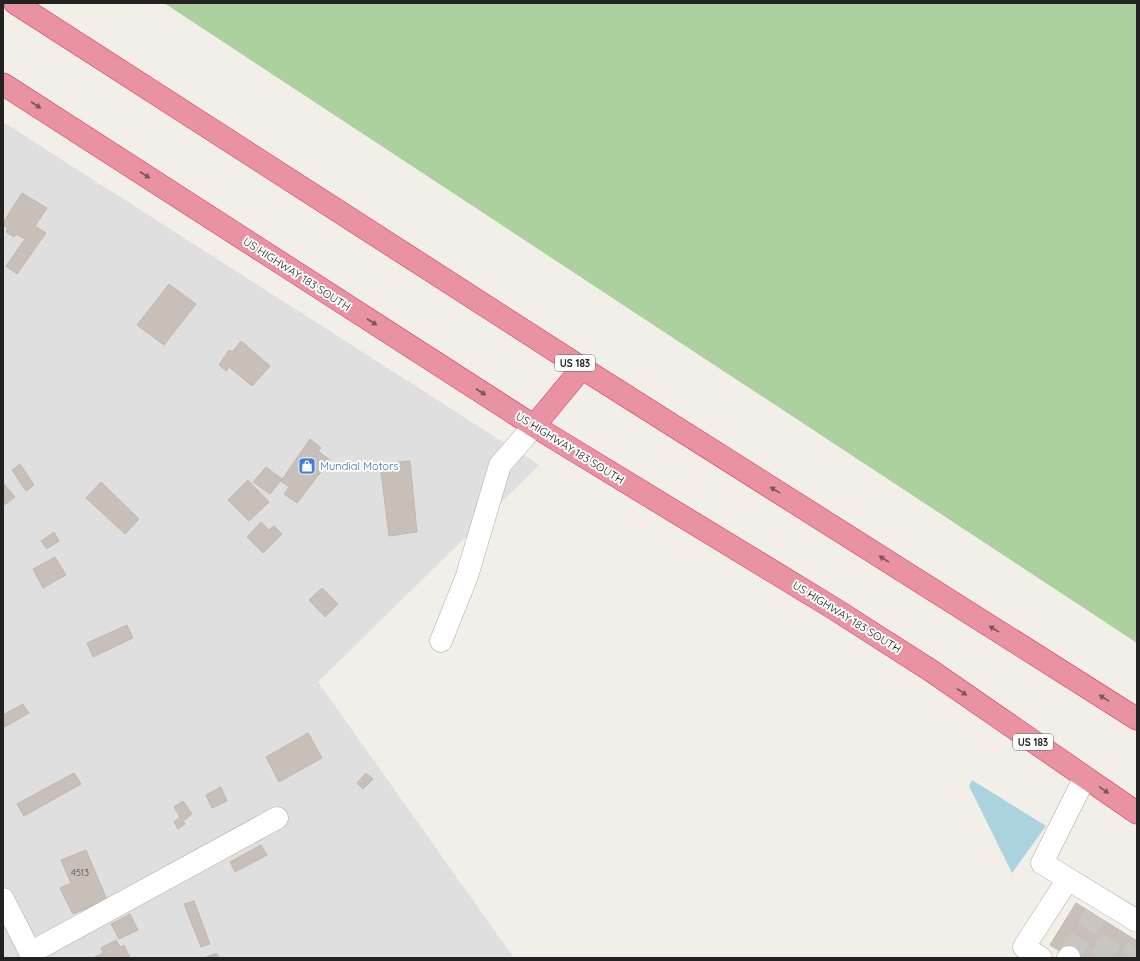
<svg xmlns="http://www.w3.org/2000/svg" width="1140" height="961" font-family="Quicksand,sans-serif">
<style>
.residential{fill:#e0dfdf}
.forest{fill:#add19e}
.water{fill:#aad3df}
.building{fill:#c7bfb8;stroke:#c4b6ab}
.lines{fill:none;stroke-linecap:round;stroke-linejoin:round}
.minor-tunnel{stroke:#c8c6c1;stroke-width:22;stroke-dasharray:22 11;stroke-linecap:butt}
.minor-casing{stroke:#a9a9a9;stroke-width:23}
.highway-casing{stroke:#dc2a67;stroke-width:23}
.minor{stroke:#fff;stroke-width:22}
.highway{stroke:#e892a2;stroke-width:22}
.oneway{fill:#7b545c}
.labels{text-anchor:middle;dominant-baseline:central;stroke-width:4;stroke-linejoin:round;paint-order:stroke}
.number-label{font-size:9px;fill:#4b4948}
.shield{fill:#fff;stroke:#646464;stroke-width:1}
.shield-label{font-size:10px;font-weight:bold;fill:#222}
.street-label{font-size:11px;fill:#222;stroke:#fff}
.shop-label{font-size:11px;fill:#366cbe;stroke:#fff;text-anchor:start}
</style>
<rect width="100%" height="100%" fill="#f2efe9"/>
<!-- residential -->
<path class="residential" d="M3,122L539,465L318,682L514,958H3Z"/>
<!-- forest -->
<path class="forest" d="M164,3H1137V643Z"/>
<!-- water -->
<path class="water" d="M972,780L1046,826L1012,873L969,786Z"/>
<!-- building -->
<path class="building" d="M22,193L47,208L35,226L46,233L17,274L6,266L25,239L16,234L14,237L6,232L8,228L3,225V223Z
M169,284L196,304L164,345L137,325Z
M241,341L270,366L252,386L229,367L226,371L219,365L229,350L232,352Z
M310,439L321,448L318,451L330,460L297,503L284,494L289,487L281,481Z
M410,461L417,532L389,536L380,464Z
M20,464L34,485L26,491L12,470Z
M266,467L282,479L270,494L253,482Z
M248,480L269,502L249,521L228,500Z
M101,482L139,519L125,534L86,498Z
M3,483L15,497L3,506Z
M261,522L269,530L274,526L282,534L263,553L247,537Z
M54,532L59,541L47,549L41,541Z
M55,557L66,575L43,588L33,569Z
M322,588L338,604L325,617L309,600Z
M127,625L133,638L93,657L87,643Z
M23,704L29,713L3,728V715Z
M308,733L322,758L279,782L266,757Z
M74,773L81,784L24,816L17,804Z
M366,773L373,779L363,789L357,783Z
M221,787L227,801L212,808L206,795Z
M183,801L192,814L183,821L185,824L178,829L174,822L180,817L174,807Z
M261,845L267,855L235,872L230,862Z
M86,850L107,900L73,914L60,888L71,883L61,860Z
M194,901L210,944L201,947L184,904Z
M1076,903L1137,941V958H1071L1050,945Z
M130,914L138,930L119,939L111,924Z
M116,940L120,947L124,945L130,958H96L95,957L103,953L101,948Z
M217,953L219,958H207L206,957Z"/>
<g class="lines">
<!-- minor-tunnel -->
<path class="minor-tunnel" d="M1069,957L1095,915
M1100,958L1118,930
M1131,958L1137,948"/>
<!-- minor casing -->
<g class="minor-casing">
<path id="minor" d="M441,641L467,576L500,465L534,426
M1085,777L1042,863L1137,921
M3,899L33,958
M30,953L277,818
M1041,958L1024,947L1068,879
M1068,958L1069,957"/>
</g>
<!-- highway casing -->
<g class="highway-casing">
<path id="highway" d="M15,3L582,368L1137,719
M3,84L534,426L833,608L930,670L1137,813
M534,426L582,368"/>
</g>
<!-- minor -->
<use href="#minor" class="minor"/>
<!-- highway -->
<use href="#highway" class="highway"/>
</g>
<!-- one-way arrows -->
<defs><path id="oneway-solid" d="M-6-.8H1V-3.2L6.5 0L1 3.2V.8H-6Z"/></defs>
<g class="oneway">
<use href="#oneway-solid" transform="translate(36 105) rotate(33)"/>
<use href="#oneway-solid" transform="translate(145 175) rotate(33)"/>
<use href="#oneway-solid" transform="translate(372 322) rotate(33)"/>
<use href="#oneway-solid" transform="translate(481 392) rotate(33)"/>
<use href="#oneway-solid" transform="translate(775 490) rotate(-148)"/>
<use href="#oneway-solid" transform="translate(884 559) rotate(-148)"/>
<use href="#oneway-solid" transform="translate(994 629) rotate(-148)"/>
<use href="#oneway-solid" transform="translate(962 692) rotate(35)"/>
<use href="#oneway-solid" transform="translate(1104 698) rotate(-148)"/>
<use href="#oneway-solid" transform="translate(1104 790) rotate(34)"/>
</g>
<!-- icons -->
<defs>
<g id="shop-square" transform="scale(0.9)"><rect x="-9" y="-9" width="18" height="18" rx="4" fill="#3f7fe0" stroke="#fff"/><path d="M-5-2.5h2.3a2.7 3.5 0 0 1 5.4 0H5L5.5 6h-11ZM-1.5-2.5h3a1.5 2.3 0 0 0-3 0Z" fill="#fff"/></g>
</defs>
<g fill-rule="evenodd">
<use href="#shop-square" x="307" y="466"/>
</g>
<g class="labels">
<!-- number labels -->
<g class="number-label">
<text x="80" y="872">4513</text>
</g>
<!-- shield labels -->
<g class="shield">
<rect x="555" y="355" width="40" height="16" rx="3"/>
<rect x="1013" y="734" width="40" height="16" rx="3"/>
</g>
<g class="shield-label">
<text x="575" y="363">US 183</text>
<text x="1033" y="742">US 183</text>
</g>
<!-- street labels -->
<g class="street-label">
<text transform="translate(297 274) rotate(33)">US HIGHWAY 183 SOUTH</text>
<text transform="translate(570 448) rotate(32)">US HIGHWAY 183 SOUTH</text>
<text transform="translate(847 617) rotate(32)">US HIGHWAY 183 SOUTH</text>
</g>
<!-- shop labels -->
<g class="shop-label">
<text x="320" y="466">Mundial Motors</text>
</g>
</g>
<!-- border -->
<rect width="1140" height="961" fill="none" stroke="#222222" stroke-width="8"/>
</svg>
